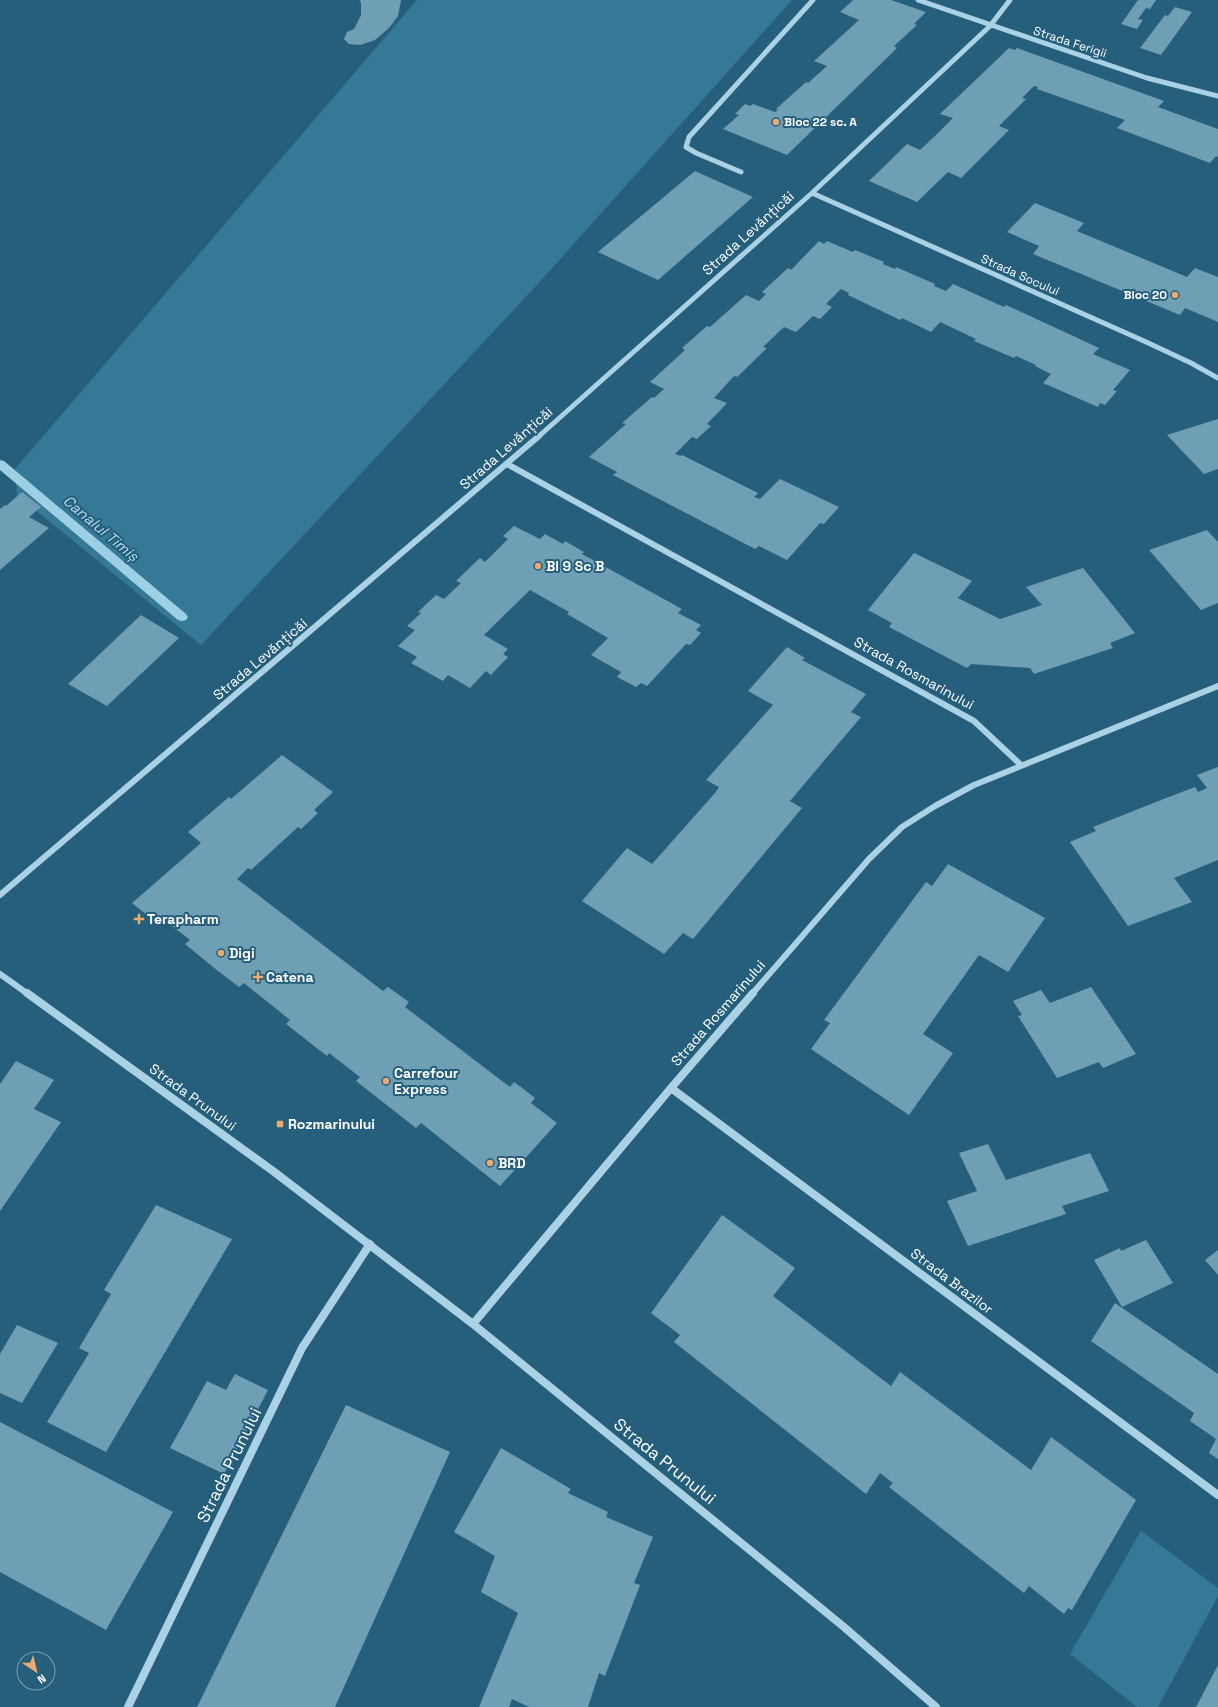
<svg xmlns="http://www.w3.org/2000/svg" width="1218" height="1707" font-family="'Space Grotesk',sans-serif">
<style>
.green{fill:#367996}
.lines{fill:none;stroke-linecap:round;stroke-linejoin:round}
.stream{fill:#9ed0e5;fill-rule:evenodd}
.building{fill:#6e9fb4}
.minor-far2{stroke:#aad2e4;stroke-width:5}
.minor-far1{stroke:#aad2e4;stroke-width:6}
.minor{stroke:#aad2e4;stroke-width:8}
.poi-dot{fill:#edaa6f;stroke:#265f7b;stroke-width:1.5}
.labels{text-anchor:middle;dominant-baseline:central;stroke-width:4;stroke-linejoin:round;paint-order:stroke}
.far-street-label{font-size:12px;fill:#fff;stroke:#265f7b}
.far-poi-label{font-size:12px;font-weight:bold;fill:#fff;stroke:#265f7b;text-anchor:start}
.street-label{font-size:14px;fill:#fff;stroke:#265f7b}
.poi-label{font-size:14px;font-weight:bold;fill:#fff;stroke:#265f7b;text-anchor:start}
.water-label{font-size:15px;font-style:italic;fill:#b5dbec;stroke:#265f7b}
.near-street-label{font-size:17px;fill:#fff;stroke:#265f7b}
</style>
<rect width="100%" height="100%" fill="#265f7b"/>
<!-- green -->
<path class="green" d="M417,0H792L536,286L201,645L17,495L15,469Z
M1141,1531L1218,1588V1596L1158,1707H1137L1070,1654Z"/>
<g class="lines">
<!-- stream -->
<path class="stream" d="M0,460L4,461L186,614L188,617L186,620L182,621L178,620L0,470Z"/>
</g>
<!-- building -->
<path class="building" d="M359,0H401L398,16L389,28L375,40L360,45L349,44L344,39L347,32L354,29L361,15V2Z
M853,0H891L926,12L914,24L917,25L894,46L897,48L891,54L787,155L723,129L739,115L735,114L745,104L750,106L753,104L775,112L778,110L776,109L806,82L808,83L827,66L814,61L859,20L840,12Z
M1138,0H1156L1150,9L1146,8L1138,19L1143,20L1137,29L1121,24Z
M1175,7L1192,12L1161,55L1140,48L1165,15L1168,16Z
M1009,48L1015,50L1017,48L1164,101L1158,107L1218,129V157L1216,156L1210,163L1117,128L1125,120L1037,89L1038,87L1034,86L1022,98L1026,99L999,126L1009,130L961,178L948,172L917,202L869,181L907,144L920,150L937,134L953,118L940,114Z
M695,171L753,197L658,280L598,252Z
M1035,203L1084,223L1077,231L1187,277L1195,268L1218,277V322L1185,308L1180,315L1033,254L1039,246L1007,232Z
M819,241L824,244L827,241L853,252L855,250L884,262L883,264L895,269L896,267L935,284L934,286L946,291L953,284L1004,307L1006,305L1099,348L1093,354L1130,370L1113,390L1117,391L1105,405L1100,403L1098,407L1043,383L1051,374L1035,366L1036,365L1016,356L1014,358L974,341L976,339L940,322L931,332L902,318L900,320L848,295L849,293L841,289L826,304L832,307L820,319L813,316L796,332L784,327L763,347L767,348L737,377L734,376L714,398L727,403L707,424L711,426L697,439L692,437L675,454L681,456L682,455L758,493L754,497L760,499L780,479L839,507L824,524L820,523L787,560L759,546L755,549L613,475L617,472L589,457L626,424L622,423L652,397L654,398L664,389L650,382L685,350L682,348L707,326L710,327L746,295L759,301L766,294L762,292L788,268L791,270Z
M1218,419V469L1204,474L1167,435Z
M22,492L41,507L29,517L49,528L0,570V509L5,505L6,506Z
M514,526L540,539L545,534L563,544L565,541L584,552L582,554L682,609L678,613L701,625L696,630L701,633L690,645L686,644L647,686L641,683L636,687L617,677L621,672L591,655L608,638L567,614L569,612L530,590L484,635L508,649L503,654L508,657L491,675L486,671L470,688L448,675L443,681L411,663L417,657L398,646L415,630L407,626L421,613L418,612L436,595L444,599L461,583L456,581L480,558L485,562L508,539L503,536Z
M1207,530L1218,542V603L1201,610L1149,550Z
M914,553L972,581L958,598L1000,619L1042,605L1026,587L1083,568L1135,633L1110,643L1113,648L1034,674L1030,668L971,664L967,668L889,627L892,623L868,610Z
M141,615L179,638L107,706L68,684Z
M787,647L805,658L802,660L866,694L851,712L861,717L790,801L802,808L693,939L683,933L664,954L582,901L627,848L652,864L715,793L719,787L706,780L773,705L748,691Z
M282,755L333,792L314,810L318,813L301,829L298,827L251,870L248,868L237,879L383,991L388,987L409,1002L405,1007L510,1087L514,1082L525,1090L535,1098L531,1103L557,1123L500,1186L421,1123L416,1128L356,1081L360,1077L329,1053L327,1056L286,1024L290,1020L244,983L239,987L218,971L185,944L190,940L162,918L157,923L132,903L201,843L188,832L229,797L231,799Z
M1218,767V860L1174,878L1192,902L1128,926L1070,842L1096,831L1093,827L1166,798L1195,787L1198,792L1207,788L1197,775Z
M948,864L1045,918L1008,972L979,955L923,1034L953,1053L909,1115L811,1049L830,1023L824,1020L926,882L932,886Z
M1091,987L1136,1054L1103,1068L1099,1062L1057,1078L1018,1016L1022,1015L1013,1001L1041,990L1050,1003Z
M16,1061L54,1080L34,1109L61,1122L0,1211V1084Z
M988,1144L1006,1180L1090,1153L1109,1191L1062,1206L1066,1214L968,1246L947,1201L977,1191L959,1153Z
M156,1205L232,1239L106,1452L47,1422L89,1353L79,1348L111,1294L104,1290Z
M722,1215L795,1268L773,1296L891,1386L900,1372L1031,1470L1051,1437L1136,1500L1072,1610L1068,1608L1064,1614L1029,1586L1024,1593L889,1487L893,1483L880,1473L866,1494L674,1342L680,1335L651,1313Z
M1146,1240L1173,1283L1122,1307L1094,1260L1120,1248L1121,1251Z
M1218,1250V1275L1205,1260Z
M1115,1303L1218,1374V1459L1209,1453L1216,1439L1190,1421L1194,1413L1091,1341Z
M17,1325L58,1343L22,1403L0,1393V1354Z
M235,1374L268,1390L224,1474L170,1448L207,1381L226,1390Z
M346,1405L450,1452L335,1707H197Z
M0,1422L173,1512L106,1630L0,1572Z
M501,1448L571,1489L568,1493L608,1512L606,1517L653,1537L634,1583L640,1585L605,1676L599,1673L588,1707H529L512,1699L509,1707H479L518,1613L481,1592L495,1556L454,1532Z
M1218,1665V1707H1196Z"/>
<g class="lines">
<!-- minor-far2 -->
<path class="minor-far2" d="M918,0L1147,78L1218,96
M741,172L696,153L686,147L689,137L813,0
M812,193L1144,341L1191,363L1218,378
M538,437L812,193L990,26L1010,0"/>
<!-- minor-far1 -->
<path class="minor-far1" d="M507,464L974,721L1021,765
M0,895L539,436
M0,974L28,994
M752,994L869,859L902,827L935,806L974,785L1218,686"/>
<!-- minor -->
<path class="minor" d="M27,993L273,1171L473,1324L844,1627L936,1707
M671,1088L1218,1495
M473,1324L671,1088L753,993
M128,1707L302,1348L370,1244"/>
</g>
<!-- markers -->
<g class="poi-dot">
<circle cx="776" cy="122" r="4"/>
<circle cx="1175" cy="295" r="4"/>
<circle cx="538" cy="566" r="4"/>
<path d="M137 913h4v4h4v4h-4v4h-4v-4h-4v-4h4z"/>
<circle cx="221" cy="953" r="4"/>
<path d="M256 971h4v4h4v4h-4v4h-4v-4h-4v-4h4z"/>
<circle cx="386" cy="1081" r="4"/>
<rect x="276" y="1120" width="8" height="8" rx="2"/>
<circle cx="490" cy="1163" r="4"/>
</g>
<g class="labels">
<!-- far-street labels -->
<g class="far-street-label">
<text transform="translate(1070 42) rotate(18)">Strada Ferigii</text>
<text transform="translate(1020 275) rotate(24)">Strada Socului</text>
</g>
<!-- far-poi labels -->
<g class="far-poi-label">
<text x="784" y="122">Bloc 22 sc. A</text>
<text x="1167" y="295" text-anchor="end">Bloc 20</text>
</g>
<!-- street labels -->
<g class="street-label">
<text transform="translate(748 233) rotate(-42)">Strada Levănțicăi</text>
<text transform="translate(506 448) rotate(-41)">Strada Levănțicăi</text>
<text transform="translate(260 659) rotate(-40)">Strada Levănțicăi</text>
<text transform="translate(914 673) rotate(29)">Strada Rosmarinului</text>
<text transform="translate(718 1013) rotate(-49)">Strada Rosmarinului</text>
<text transform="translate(193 1097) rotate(36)">Strada Prunului</text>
<text transform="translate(952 1281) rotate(37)">Strada Brazilor</text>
</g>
<!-- poi labels -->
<g class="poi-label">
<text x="546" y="566">Bl 9 Sc B</text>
<text x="147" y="919">Terapharm</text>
<text x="229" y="953">Digi</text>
<text x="266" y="977">Catena</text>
<text x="394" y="1073">Carrefour<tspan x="394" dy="16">Express</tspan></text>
<text x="288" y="1124">Rozmarinului</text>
<text x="498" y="1163">BRD</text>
</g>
<!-- water labels -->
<g class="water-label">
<text transform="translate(101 528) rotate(40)">Canalul Timiș</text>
</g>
<!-- near-street labels -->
<g class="near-street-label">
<text transform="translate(665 1461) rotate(39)">Strada Prunului</text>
<text transform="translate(229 1465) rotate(-64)">Strada Prunului</text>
</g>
</g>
<!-- north arrow -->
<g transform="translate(36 1671) rotate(145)"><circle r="19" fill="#265f7b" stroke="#7d9fb0"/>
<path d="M0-3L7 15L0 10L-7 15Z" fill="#edaa6f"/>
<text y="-6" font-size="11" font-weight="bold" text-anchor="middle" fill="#ffffff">N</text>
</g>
</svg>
